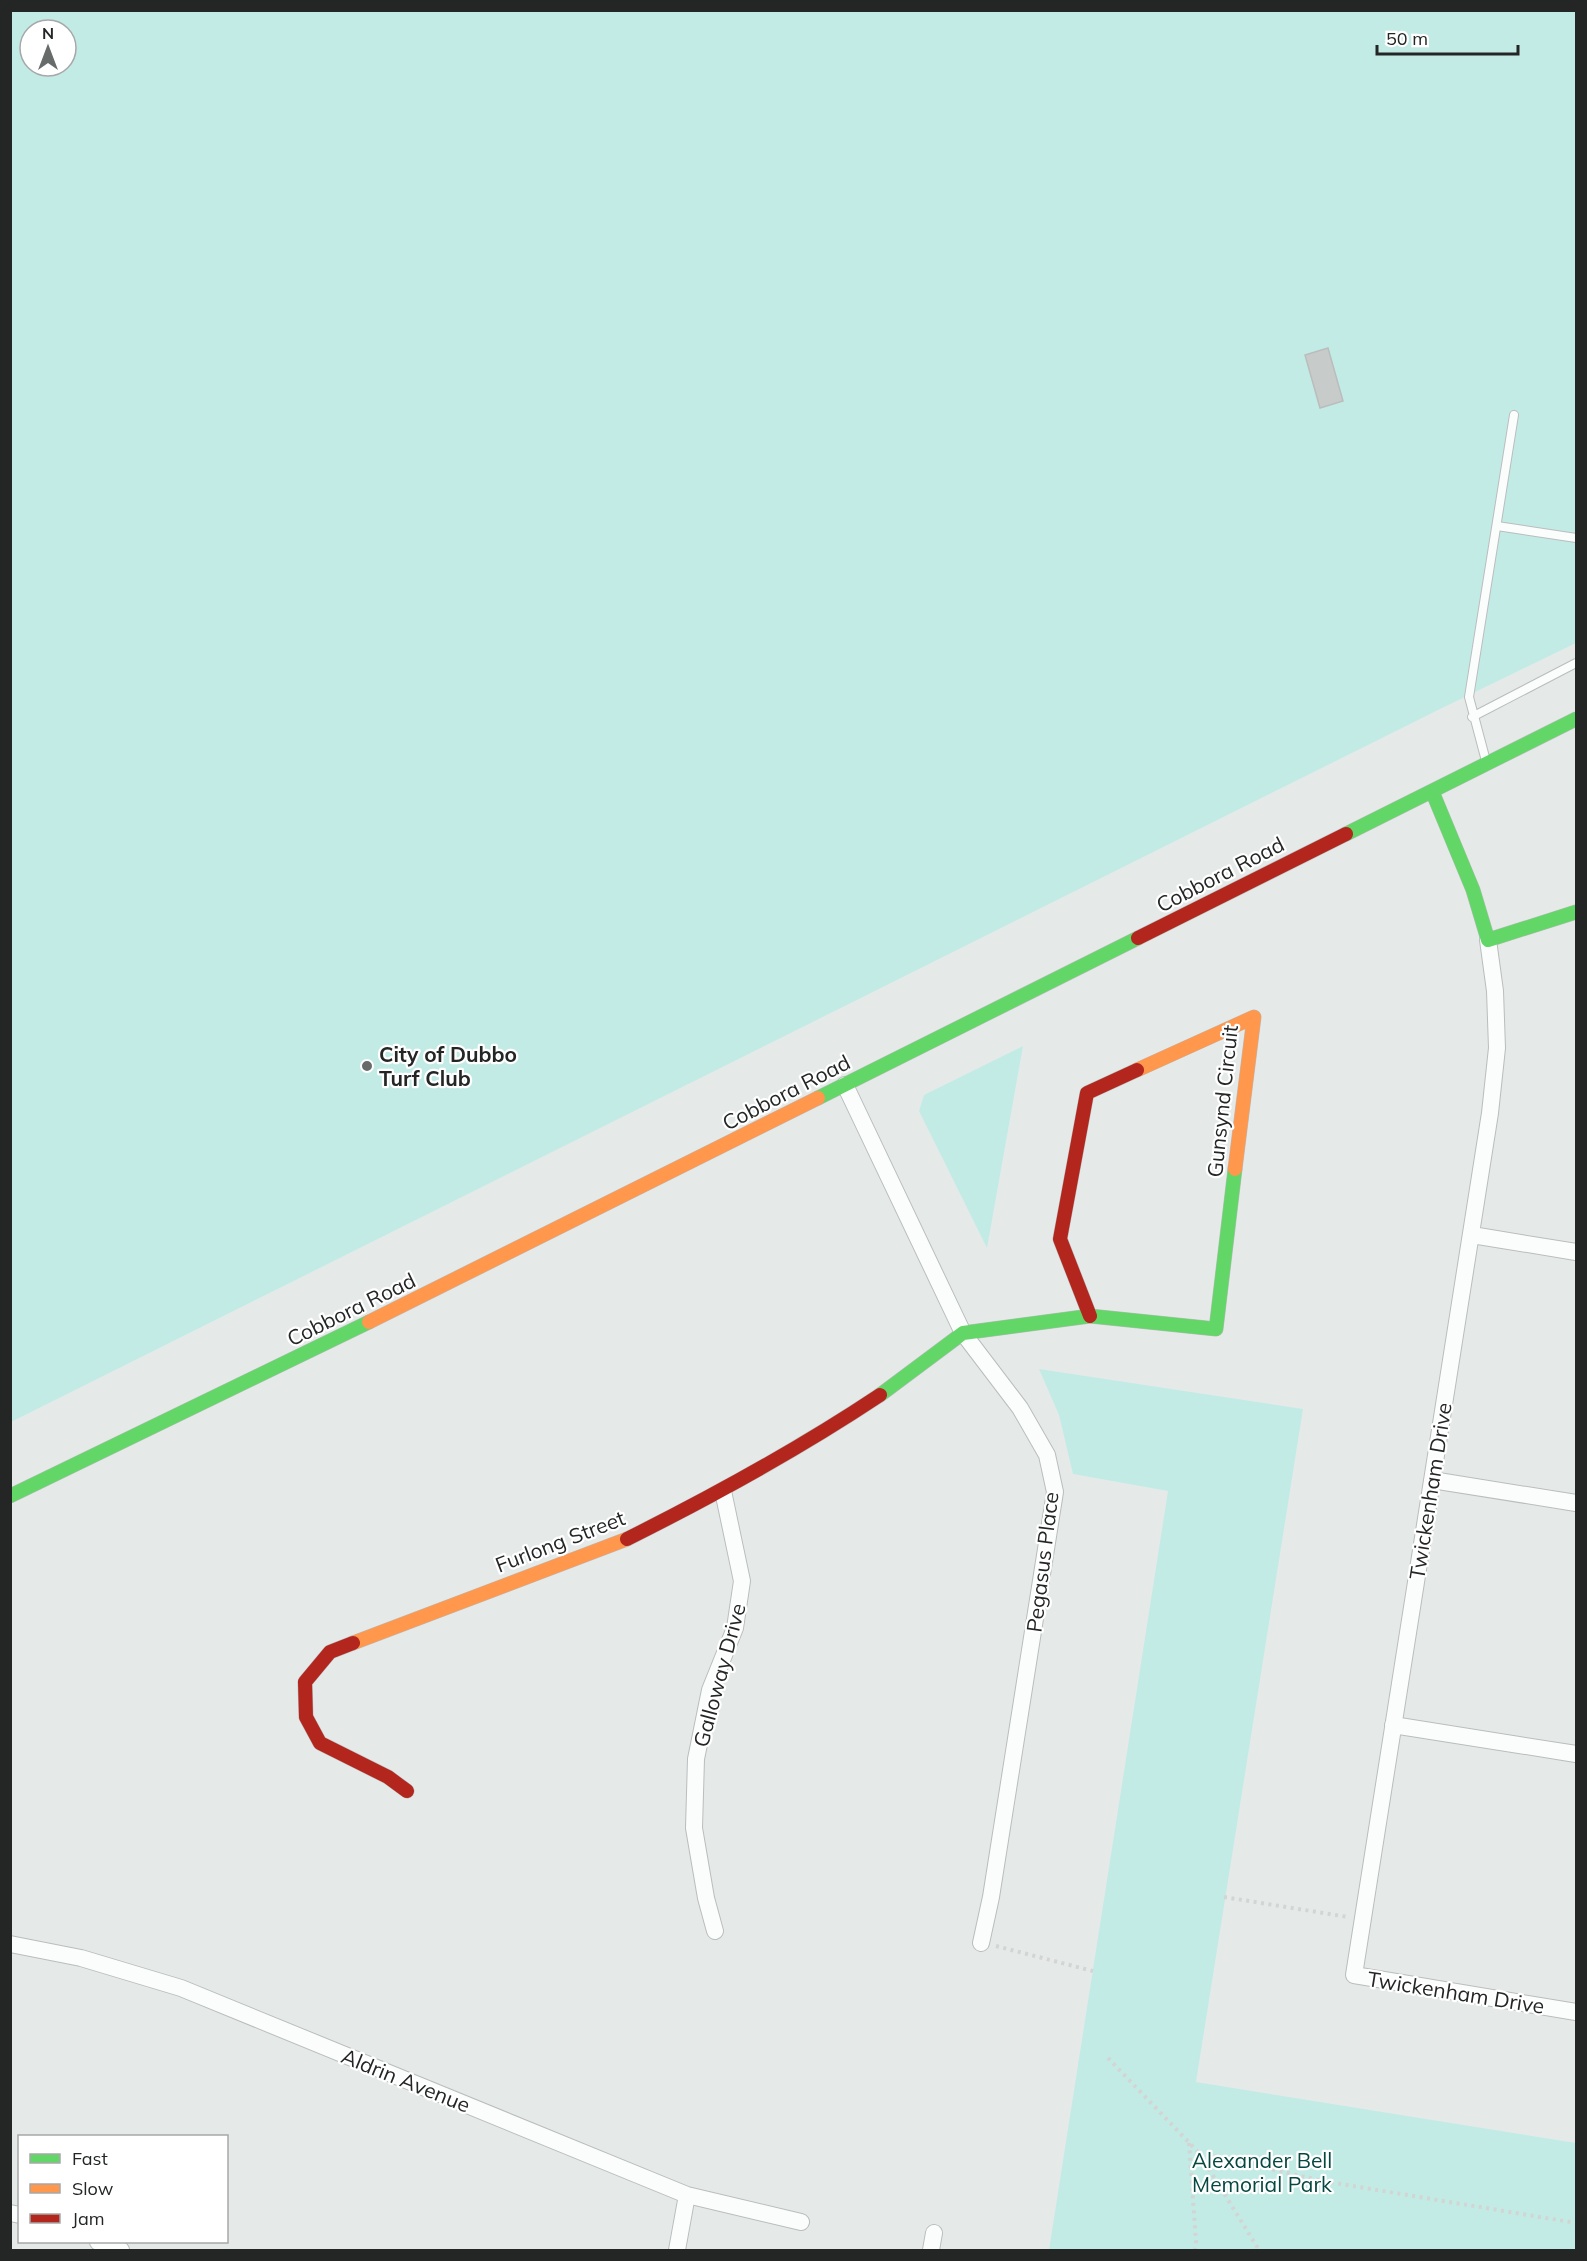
<svg xmlns="http://www.w3.org/2000/svg" width="1587" height="2261" font-family="Mulish,sans-serif">
<style>
.green{fill:#c3ebe5;fill-rule:evenodd}
.building{fill:#c7cbca;stroke:#babdbc;stroke-width:1.5}
.lines{fill:none;stroke-linecap:round;stroke-linejoin:round}
.lane-casing{stroke:#babdbd;stroke-width:10}
.street-casing{stroke:#babdbd;stroke-width:18}
.fast-casing{stroke:#babdbd;stroke-width:15}
.slow-casing{stroke:#babdbd;stroke-width:15}
.jam-casing{stroke:#babdbd;stroke-width:15}
.path{stroke:#d3d4d4;stroke-width:4;stroke-dasharray:3 4.5;stroke-linecap:butt}
.lane{stroke:#fbfcfc;stroke-width:8}
.street{stroke:#fbfcfc;stroke-width:16}
.fast{stroke:#63d668;stroke-width:14}
.slow{stroke:#ff974d;stroke-width:14}
.jam{stroke:#b3261e;stroke-width:14}
.poi-dot{fill:#676b6a;stroke:#fff;stroke-width:2}
.labels{text-anchor:middle;dominant-baseline:central;stroke-width:4.5;stroke-linejoin:round;paint-order:stroke}
.street-label{font-size:21px;fill:#232625;stroke:#fff}
.poi-label{font-size:21px;font-weight:bold;fill:#232625;stroke:#fff;text-anchor:start}
.park-label{font-size:21px;fill:#054741;stroke:#fff}
</style>
<rect width="100%" height="100%" fill="#e5eae9"/>
<!-- green -->
<path class="green" d="M11,11H1576V643L1438,710L11,1422ZM30,30H66V66H30Z
M1023,1046L987,1248L919,1111L924,1095Z
M1039,1369L1303,1409L1196,2082L1576,2143V2250H1049L1168,1491L1073,1474L1059,1415Z"/>
<!-- building -->
<path class="building" d="M1328,348L1343,401L1320,408L1305,355Z"/>
<g class="lines">
<!-- lane casing -->
<g class="lane-casing">
<path id="lane" d="M1497,526L1576,538
M1472,717L1576,663
M1486,761L1469,697L1514,415"/>
</g>
<!-- street casing -->
<g class="street-casing">
<path id="street" d="M1488,940L1495,991L1497,1048L1490,1113L1354,1975L1576,2012
M845,1085L963,1333L1020,1408L1047,1455L1055,1492L991,1897L981,1943
M1472,1235L1576,1252
M1432,1480L1576,1503
M1393,1725L1576,1754
M715,1931L706,1898L694,1828L696,1759L710,1690L735,1628L742,1581L723,1491
M10,1944L81,1958L181,1988L687,2195L801,2222
M10,2213L20,2215
M98,2242L121,2250
M677,2250L687,2195
M931,2250L934,2233"/>
</g>
<!-- fast casing -->
<g class="fast-casing">
<path id="fast" d="M1432,791L1473,890L1488,940L1576,912
M1346,834L1576,719
M818,1098L1138,938
M880,1395L963,1333L1090,1316L1216,1329L1235,1169
M10,1496L369,1322"/>
</g>
<!-- slow casing -->
<g class="slow-casing">
<path id="slow" d="M1137,1070L1254,1017L1235,1169
M369,1322L818,1098
M353,1643L627,1539"/>
</g>
<!-- jam casing -->
<g class="jam-casing">
<path id="jam" d="M1138,938L1346,834
M1090,1316L1060,1239L1087,1093L1137,1070
M627,1539C715,1495 799,1449 880,1395
M353,1643L330,1652L305,1682L306,1717L320,1743L388,1777L407,1791"/>
</g>
<!-- path -->
<path class="path" d="M1224,1897L1348,1917
M996,1946L1093,1971
M1108,2058L1199,2153L1259,2250
M1189,2143L1196,2241L1195,2250
M1199,2153L1323,2181L1576,2223"/>
<!-- lane -->
<use href="#lane" class="lane"/>
<!-- street -->
<use href="#street" class="street"/>
<!-- fast -->
<use href="#fast" class="fast"/>
<!-- slow -->
<use href="#slow" class="slow"/>
<!-- jam -->
<use href="#jam" class="jam"/>
</g>
<!-- markers -->
<circle class="poi-dot" cx="367" cy="1066" r="6"/>
<g class="labels">
<!-- street labels -->
<g class="street-label">
<text transform="translate(1220 874) rotate(-27)">Cobbora Road</text>
<text transform="translate(786 1092) rotate(-27)">Cobbora Road</text>
<text transform="translate(1222 1101) rotate(-84)">Gunsynd Circuit</text>
<text transform="translate(351 1309) rotate(-26)">Cobbora Road</text>
<text transform="translate(1430 1491) rotate(-81)">Twickenham Drive</text>
<text transform="translate(560 1541) rotate(-21)">Furlong Street</text>
<text transform="translate(1042 1562) rotate(-83)">Pegasus Place</text>
<text transform="translate(719 1675) rotate(-75)">Galloway Drive</text>
<text transform="translate(1456 1992) rotate(9)">Twickenham Drive</text>
<text transform="translate(406 2080) rotate(22)">Aldrin Avenue</text>
</g>
<!-- poi labels -->
<g class="poi-label">
<text x="379" y="1054">City of Dubbo<tspan x="379" dy="24">Turf Club</tspan></text>
</g>
<!-- park labels -->
<g class="park-label">
<text x="1262" y="2160">Alexander Bell<tspan x="1262" dy="24">Memorial Park</tspan></text>
</g>
</g>
<!-- border -->
<rect width="1587" height="2261" fill="none" stroke="#232625" stroke-width="24"/>
<!-- legend -->
<rect x="18" y="2135" width="210" height="108" fill="#ffffff" stroke="#a7a8a8" stroke-width="1.5"/>
<rect x="30" y="2154" width="30" height="9" fill="#63d668" stroke="#a7a8a8" stroke-width="1.5"/>
<text x="72" y="2165" font-size="18" fill="#232625">Fast</text>
<rect x="30" y="2184" width="30" height="9" fill="#ff974d" stroke="#a7a8a8" stroke-width="1.5"/>
<text x="72" y="2195" font-size="18" fill="#232625">Slow</text>
<rect x="30" y="2214" width="30" height="9" fill="#b3261e" stroke="#a7a8a8" stroke-width="1.5"/>
<text x="72" y="2225" font-size="18" fill="#232625">Jam</text>
<!-- north arrow -->
<g transform="translate(48 48)"><circle r="28" fill="#ffffff" stroke="#a7a8a8" stroke-width="1.5"/>
<path d="M0-4.5L10 22L0 15L-10 22Z" fill="#676b6a"/>
<text y="-9" font-size="16" font-weight="bold" text-anchor="middle" fill="#232625">N</text>
</g>
<!-- scale -->
<path d="M1377 45v9h141v-9" fill="none" stroke="#232625" stroke-width="3"/>
<text x="1386" y="45" font-size="18" fill="#232625" stroke="#ffffff" stroke-width="4.5" paint-order="stroke">50 m</text>
</svg>
